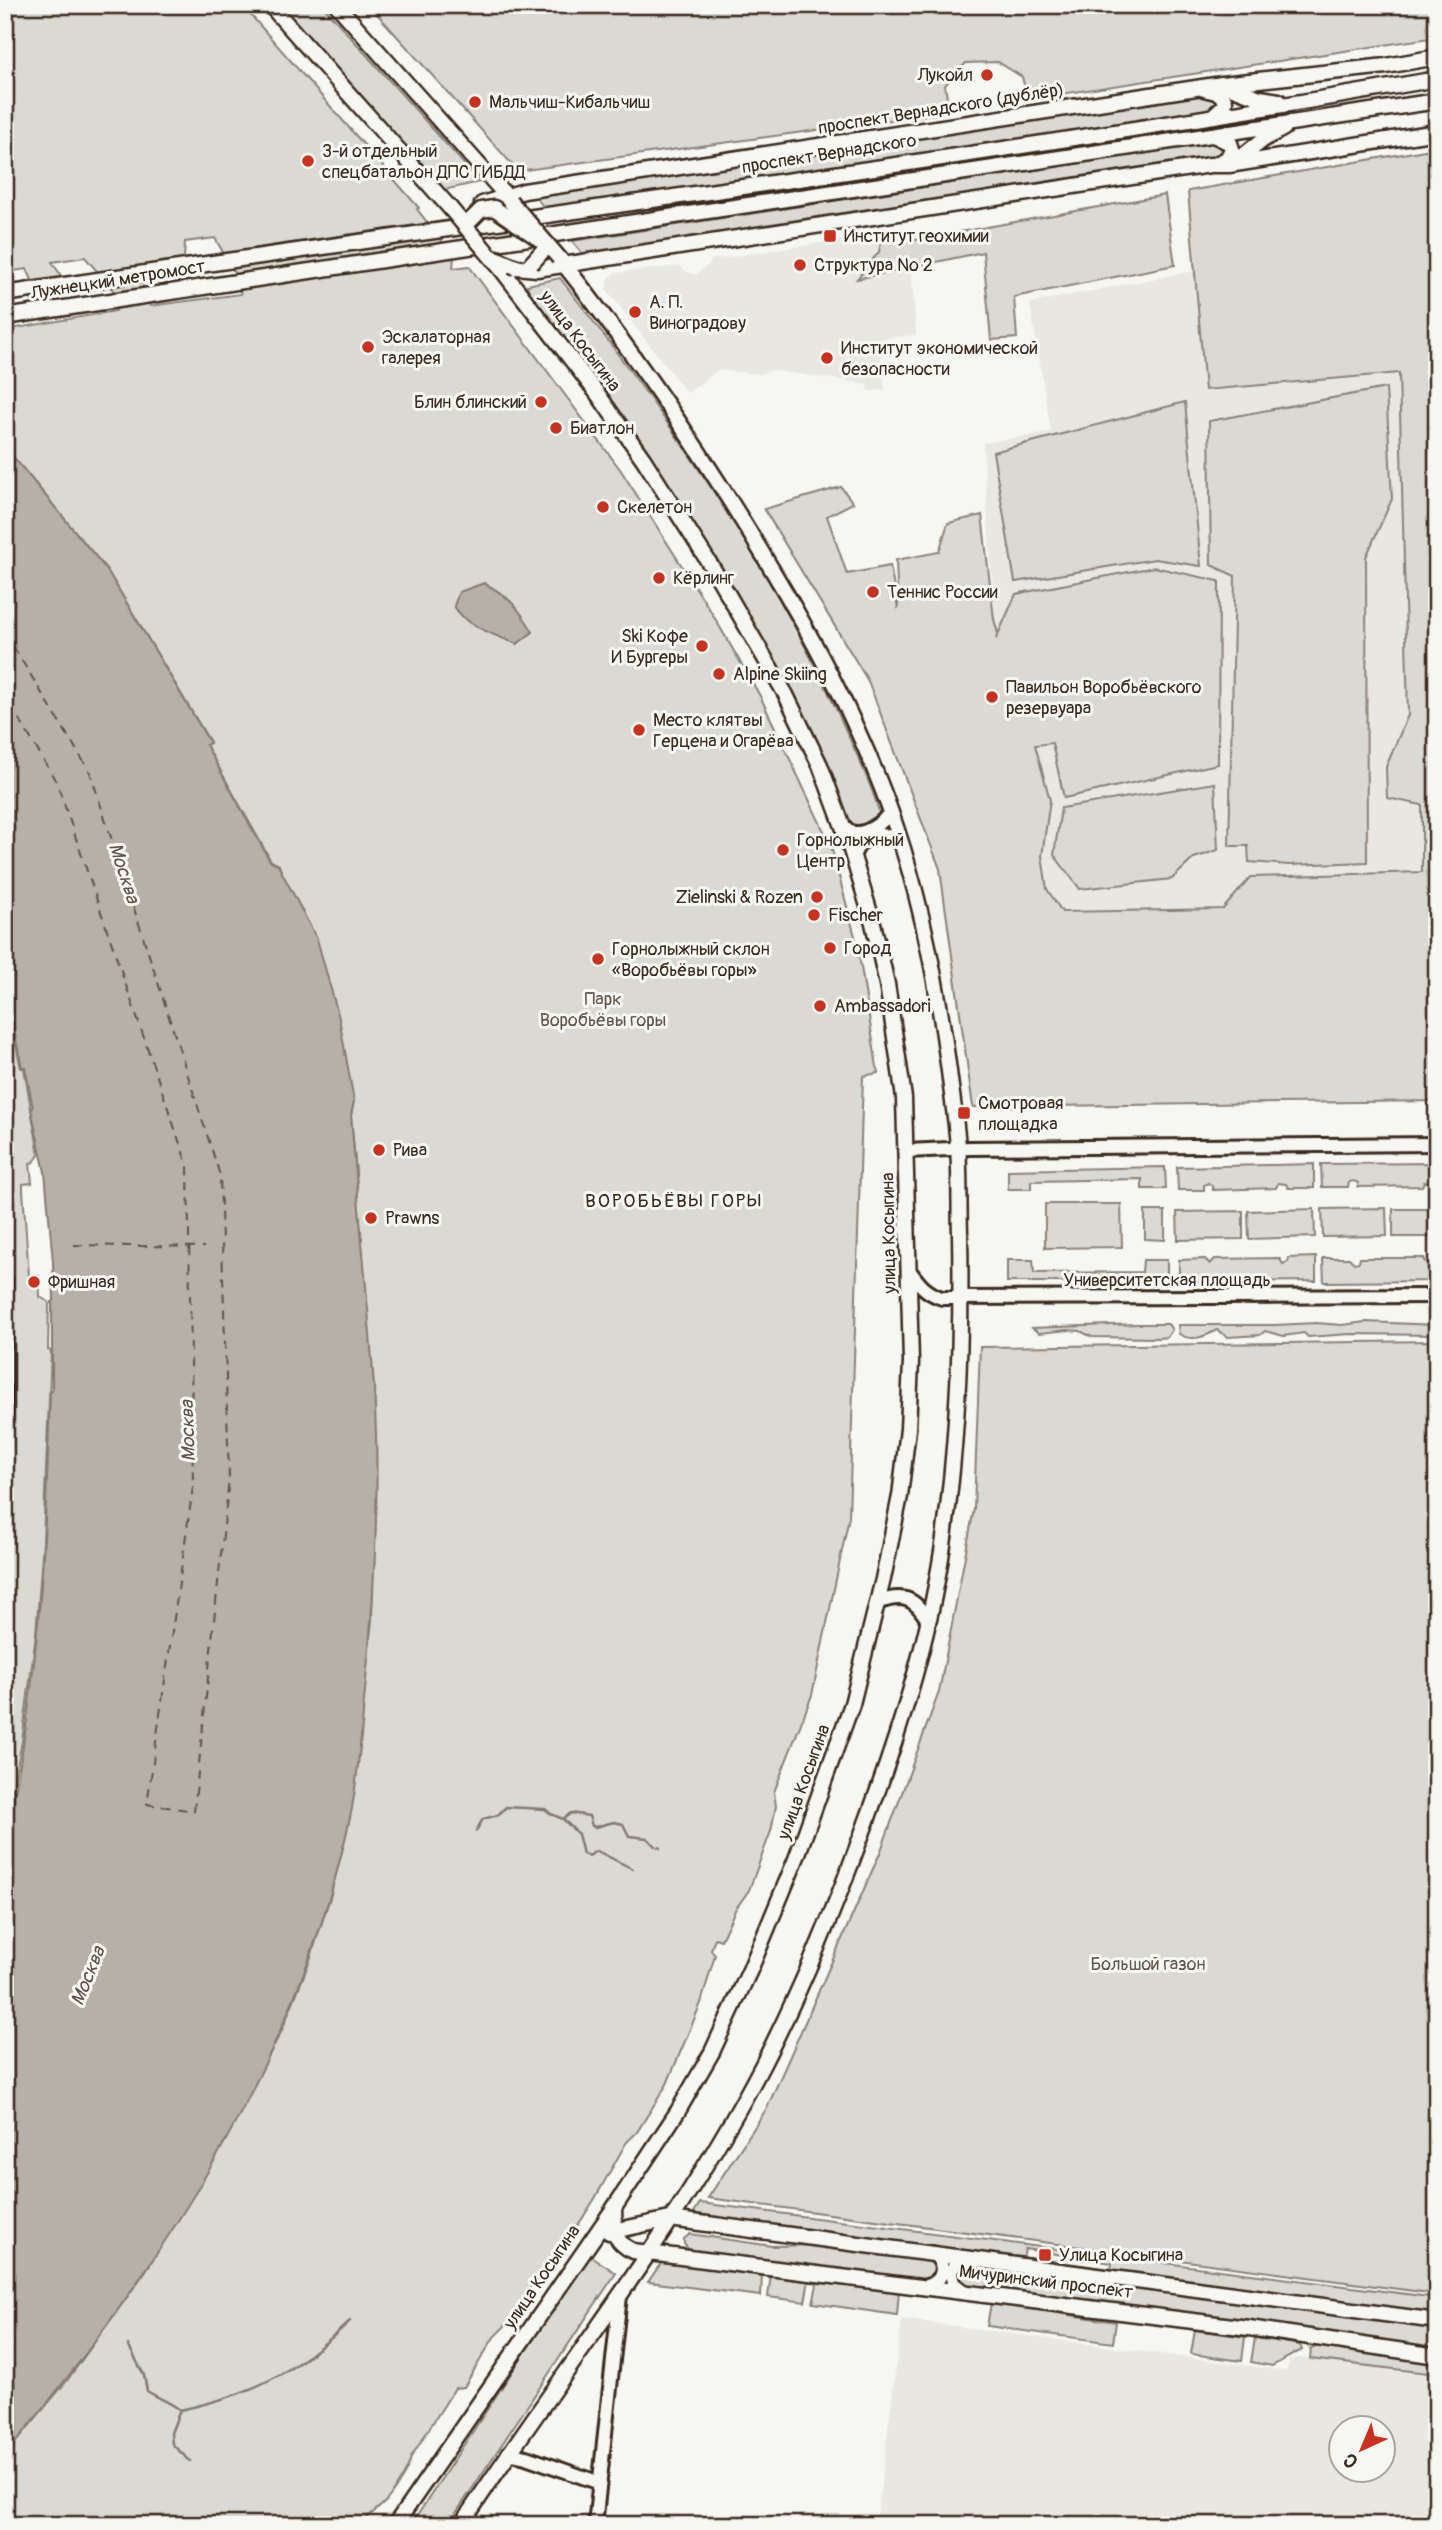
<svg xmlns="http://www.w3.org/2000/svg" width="1442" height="2530" font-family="Pangolin,sans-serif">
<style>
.built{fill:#e8e7e2;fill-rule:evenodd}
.green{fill:#dad9d3;stroke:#8a8278;stroke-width:2;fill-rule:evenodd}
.water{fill:#b6b0a9;stroke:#857a71;stroke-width:2}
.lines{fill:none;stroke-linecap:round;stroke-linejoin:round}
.stream{stroke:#857a71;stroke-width:2.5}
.ferry{stroke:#605248;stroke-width:2;stroke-dasharray:9 7;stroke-linecap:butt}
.minor-casing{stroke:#3b2a1e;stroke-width:18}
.major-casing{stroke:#3b2a1e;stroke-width:19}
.minor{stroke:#f6f6f2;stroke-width:12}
.major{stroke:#f6f6f2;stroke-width:14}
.major-bridge-casing{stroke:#3b2a1e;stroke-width:19;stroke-linecap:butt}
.major-bridge{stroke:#f6f6f2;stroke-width:14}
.poi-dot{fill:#c8321e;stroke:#f6f6f2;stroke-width:2.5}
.labels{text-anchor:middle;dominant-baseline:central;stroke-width:6;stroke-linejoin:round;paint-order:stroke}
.poi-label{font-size:18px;fill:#3b2a1e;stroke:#f6f6f2;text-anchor:start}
.street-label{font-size:18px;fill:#3b2a1e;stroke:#f6f6f2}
.park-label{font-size:18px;fill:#63564b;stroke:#f6f6f2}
.water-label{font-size:19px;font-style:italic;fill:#605248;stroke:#f6f6f2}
.neighbourhood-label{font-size:19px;letter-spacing:2px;fill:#3b2a1e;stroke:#f6f6f2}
</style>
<rect width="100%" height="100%" fill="#f6f6f2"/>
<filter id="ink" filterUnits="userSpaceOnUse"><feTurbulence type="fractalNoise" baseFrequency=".0143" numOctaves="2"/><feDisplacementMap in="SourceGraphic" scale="14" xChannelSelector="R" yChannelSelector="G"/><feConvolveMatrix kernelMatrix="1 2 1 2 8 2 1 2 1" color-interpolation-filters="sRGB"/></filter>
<g filter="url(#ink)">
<!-- built -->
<path class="built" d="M1437,167V917L1048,998L996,640L983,443L1051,432L1030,303L1194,271L1188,191Z
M906,230L911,264L916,335L879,339L885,390L868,391L867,384L770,370L761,374L718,370L687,393L606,289L608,280L614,273L680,266L685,271L695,275L711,263L710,260Z
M902,2319L1287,2371L1289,2360L1300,2358L1437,2376V2525H876ZM1340,2428H1382V2470H1340Z"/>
<!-- green -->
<path class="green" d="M5,5H242L419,208L417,209L454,257L453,268L469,266L620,469L710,610L760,696L831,846L858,948L878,1073L863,1076L849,1517L812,1695L774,1792L776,1806L771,1831L749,1890L735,1910L721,1940L715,1938L711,1950L715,1955L701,2003L667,2084L637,2132L626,2143L594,2200L552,2266L529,2289L514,2317L494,2337L464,2387L455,2388L411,2457C409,2469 395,2490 387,2500C377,2511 369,2514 361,2525H5V2455L66,2382L145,2272L217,2156L282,2030L310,1960L331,1894L351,1811L372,1620L375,1504L374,1391L351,1115L354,1101L279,865L271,861L206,745L210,742L107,570L5,447V330L116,311L119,297L85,257L52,262L60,274L61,290L54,298L32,301L23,283L32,280L27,269L7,272L5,269ZM215,238L233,270L241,294L150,306L137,268L184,259L185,242Z
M279,5H322L480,182L444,190Z
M369,5H1437V37L1028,99L1022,77L998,62L966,63L945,85L949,112L518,171Z
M1211,94L1220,102L1212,112L546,210L535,196Z
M1219,142L1226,145L1221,157L584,255L572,241Z
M1437,148V1101L973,1107L940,869L868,681L764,509L841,487L853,503L827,516L847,574L890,566L898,609L896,560L939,552L948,523L982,515L994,619L998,634L996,639L1016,594L1154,567L1219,581L1218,764L1064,798L1052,743L1035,745L1050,800L1042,856L1047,889L1062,912L1223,909L1251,877L1422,872V805L1387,798L1386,767L1408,715L1399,373L1205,390L1188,191Z
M1165,195L1175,265L1014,297L1017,338L991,340L983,252L857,279L879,252L883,233L906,230L909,241Z
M560,278C667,415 778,576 848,735C857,755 878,798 880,818L852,831C833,788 817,742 795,700C721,555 626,422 529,292L527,285Z
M1386,388L1392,499L1366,557L1367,862L1289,865L1249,862L1248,846H1229L1235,576L1211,565L1209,421Z
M1185,402L1201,566L1155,559L1015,582L993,452Z
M1215,783L1218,850L1194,858L1172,879L1080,889L1054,855L1061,808Z
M5,995L21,1068H24L39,1155L34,1162L30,1163L32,1183L23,1184V1190L29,1276H39L40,1297L49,1302L48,1350L51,1351L43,1541L36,1634L22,1741L5,1830Z
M1437,1163V1187H1433L1432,1182H1424L1422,1186L1358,1187V1183L1354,1181L1349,1182L1348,1187H1322L1321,1164Z
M1314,1164V1188H1288L1286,1184L1278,1183L1276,1188L1213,1190L1212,1186L1208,1183L1204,1185V1190H1178L1177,1167Z
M1165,1167L1166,1189H1142V1179L1031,1181V1189H1008V1170Z
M1045,1204H1121L1122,1247L1045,1248Z
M1386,1208L1387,1236L1323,1237L1322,1209Z
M1314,1209L1315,1237L1249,1239L1248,1211Z
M1393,1209H1437V1237H1393Z
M1145,1211H1165V1240L1145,1239Z
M1243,1211V1239L1178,1240L1177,1212Z
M1316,1257V1281L1179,1282V1260L1205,1259L1210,1264L1215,1259L1279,1258L1283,1264L1288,1262L1289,1258Z
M1323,1258H1349L1354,1263L1359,1262L1360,1258H1424V1261L1428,1263L1432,1262L1433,1258H1437V1281L1324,1282Z
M1007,1260H1033L1034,1273L1142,1272L1143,1260H1167V1282H1007Z
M1366,1322L1437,1325V1335L1350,1334L1308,1337L1304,1333L1284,1336L1265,1331L1260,1335L1228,1337L1217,1330C1204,1337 1192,1342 1179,1334L1178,1325H1275L1316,1323L1342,1325Z
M1138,1324H1168L1172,1330L1167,1337L1158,1338L1092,1337L1080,1331L1068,1330L1039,1333L1032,1328Z
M1437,1341V2294L708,2198L767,2108L880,1853L939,1692L974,1509L980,1347Z
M700,2203L1437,2298V2317L1111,2273L1112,2263L1025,2249L1023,2260L691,2217Z
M690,2234L772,2246L817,2245L932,2260L940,2270L928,2282L689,2250L684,2244V2239Z
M589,2255L616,2273L448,2525H411Z
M664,2259L762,2272L761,2296L648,2282Z
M961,2265L1437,2326V2349L961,2286L954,2271Z
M771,2274L809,2280L805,2302L768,2297Z
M818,2280L899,2290L897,2315L813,2303Z
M991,2303L1116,2322L1113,2343L987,2326Z
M1195,2330L1245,2337L1242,2361L1191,2354Z
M1255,2338L1300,2345L1302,2350L1272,2366L1251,2362Z
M1318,2346L1437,2361V2374L1310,2359L1311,2349Z"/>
<!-- water -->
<path class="water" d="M5,447L107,570L210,743L206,745L270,861L278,865L317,939L339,1018L354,1101L351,1115C358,1206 368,1297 374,1388C380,1488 375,1592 365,1691C361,1732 359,1773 351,1813C300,2056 162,2267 5,2455V1842C38,1693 46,1543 50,1391H52V1302L54,1301L53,1262L45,1172L31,1109L33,1108L25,1067H22L5,988Z
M484,583C510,597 518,607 533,632L517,644C497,636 465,626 454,606L459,592Z"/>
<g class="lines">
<!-- stream -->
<path class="stream" d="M563,1819L578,1834L583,1854L589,1856L596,1851L599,1852L633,1869
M476,1831L483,1819L498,1815L506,1807L545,1809L551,1814L563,1819L571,1813L589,1816L592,1826L595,1827L614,1822L623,1824L629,1836L647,1838L655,1846
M658,1847L660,1848
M128,2345L144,2375L147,2391C158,2398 170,2402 180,2410L171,2433L172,2444L190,2461
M180,2410C253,2394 295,2373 350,2321"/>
<!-- ferry -->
<path class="ferry" d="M5,633L90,772L220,1175L229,1478L194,1811L147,1804L193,1487L188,1167L57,783L5,695
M74,1245L204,1247"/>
<!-- minor casing -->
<g class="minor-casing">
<path id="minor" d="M842,825C844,826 849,831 851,832C864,837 885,822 890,811
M853,857C860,834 886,827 902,846
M907,1151L970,1148L1437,1144
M909,1270C919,1284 926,1293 942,1298L1437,1296
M5,1279V1426
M877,1603C902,1593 915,1597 928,1621
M927,2286C945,2281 947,2262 931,2253
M962,2290L953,2283L951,2272L956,2262L967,2258
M508,2453L526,2457L600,2483
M595,2525L620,2296"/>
</g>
<!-- major casing -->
<g class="major-casing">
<path id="major" d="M270,5L450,208
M337,5L510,200
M1225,85L1260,98L1279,101
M1204,89L1220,93L1225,101L1224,106L1213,116
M1213,135L1230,143L1232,149L1227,159L1218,163
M1234,163L1264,139L1284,128
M482,204L524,191L1222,84L1386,66L1437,57
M516,267L537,269L1210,165H1229L1437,132
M5,294C482,221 961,162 1437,79
M5,317L1437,101
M614,2208C615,2230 612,2241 633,2251L1249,2328L1437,2356
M609,2232L670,2219L1437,2321
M395,2525L614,2208L678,2111L712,2052L750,1970L796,1859L852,1704L883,1579L900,1496L908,1429L911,1362L904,1098L887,984L873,923L848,840L820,765L786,695L715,572L644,460L597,393L502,270
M461,2525C562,2371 678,2228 763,2064C801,1990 833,1913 862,1834C897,1740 928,1645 943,1545C958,1442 962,1338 960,1233C959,1204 960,1175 958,1146C956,1121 952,1096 949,1071C938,988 923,906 896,827C866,738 819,648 771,568C707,460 637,356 559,258"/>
</g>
<!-- minor -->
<use href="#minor" class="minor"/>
<!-- major -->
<use href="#major" class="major"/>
<!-- major-bridge casing -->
<g class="major-bridge-casing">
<path id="major-bridge" d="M510,201L559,258
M450,208L502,270
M465,226L481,210L494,208L548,245
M493,257L516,267
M531,264L548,245"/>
</g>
<!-- major-bridge -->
<use href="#major-bridge" class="major-bridge"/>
</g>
</g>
<!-- markers -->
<g class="poi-dot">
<circle cx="987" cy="75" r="7"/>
<circle cx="475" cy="102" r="7"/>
<circle cx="308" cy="161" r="7"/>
<rect x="823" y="229" width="14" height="14" rx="3.5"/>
<circle cx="800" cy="265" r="7"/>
<circle cx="635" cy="312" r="7"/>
<circle cx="368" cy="347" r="7"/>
<circle cx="827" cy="358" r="7"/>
<circle cx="541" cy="402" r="7"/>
<circle cx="556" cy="428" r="7"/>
<circle cx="603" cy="507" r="7"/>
<circle cx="659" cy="578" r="7"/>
<circle cx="873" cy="592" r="7"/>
<circle cx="702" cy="646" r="7"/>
<circle cx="719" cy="674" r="7"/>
<circle cx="992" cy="697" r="7"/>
<circle cx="639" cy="730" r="7"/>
<circle cx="783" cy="850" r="7"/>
<circle cx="817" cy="897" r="7"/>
<circle cx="814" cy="915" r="7"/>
<circle cx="830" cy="948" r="7"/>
<circle cx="598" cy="959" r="7"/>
<circle cx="820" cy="1006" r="7"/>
<rect x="957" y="1106" width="14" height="14" rx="3.5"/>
<circle cx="379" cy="1150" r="7"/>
<circle cx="371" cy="1218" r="7"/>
<circle cx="34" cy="1282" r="7"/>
<rect x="1038" y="2248" width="14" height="14" rx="3.5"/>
</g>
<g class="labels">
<!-- poi labels -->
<g class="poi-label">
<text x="973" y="75" text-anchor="end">Лукойл</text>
<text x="489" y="102">Мальчиш-Кибальчиш</text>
<text x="322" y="151">3-й отдельный<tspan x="322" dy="21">спецбатальон ДПС ГИБДД</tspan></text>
<text x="844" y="236">Институт геохимии</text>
<text x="814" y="265">Структура № 2</text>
<text x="649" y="302">А. П.<tspan x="649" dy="21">Виноградову</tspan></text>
<text x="382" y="337">Эскалаторная<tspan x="382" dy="21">галерея</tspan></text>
<text x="841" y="348">Институт экономической<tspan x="841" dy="21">безопасности</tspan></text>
<text x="527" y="402" text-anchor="end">Блин блинский</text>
<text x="570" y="428">Биатлон</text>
<text x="617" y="507">Скелетон</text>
<text x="673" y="578">Кёрлинг</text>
<text x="887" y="592">Теннис России</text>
<text x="688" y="636" text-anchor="end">Ski Кофе<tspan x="688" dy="21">И Бургеры</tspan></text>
<text x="733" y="674">Alpine Skiing</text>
<text x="1006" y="687">Павильон Воробьёвского<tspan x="1006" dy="21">резервуара</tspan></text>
<text x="653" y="720">Место клятвы<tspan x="653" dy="21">Герцена и Огарёва</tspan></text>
<text x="797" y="840">Горнолыжный<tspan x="797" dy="21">Центр</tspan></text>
<text x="803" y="897" text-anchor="end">Zielinski &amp; Rozen</text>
<text x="828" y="915">Fischer</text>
<text x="844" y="948">Город</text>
<text x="612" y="949">Горнолыжный склон<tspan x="612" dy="21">«Воробьёвы горы»</tspan></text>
<text x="834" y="1006">Ambassadori</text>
<text x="978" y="1103">Смотровая<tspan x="978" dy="21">площадка</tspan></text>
<text x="393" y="1150">Рива</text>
<text x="385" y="1218">Prawns</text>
<text x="48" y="1282">Фришная</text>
<text x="1059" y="2255">Улица Косыгина</text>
</g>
<!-- street labels -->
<g class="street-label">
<text transform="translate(941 109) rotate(-9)">проспект Вернадского (дублёр)</text>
<text transform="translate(829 154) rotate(-9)">проспект Вернадского</text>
<text transform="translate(118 280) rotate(-9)">Лужнецкий метромост</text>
<text transform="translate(580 341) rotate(53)">улица Косыгина</text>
<text transform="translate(889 1233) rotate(-91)">улица Косыгина</text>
<text x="1167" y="1280">Университетская площадь</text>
<text transform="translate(804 1782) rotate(-70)">улица Косыгина</text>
<text transform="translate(542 2277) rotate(-56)">улица Косыгина</text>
<text transform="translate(1046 2282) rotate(7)">Мичуринский проспект</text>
</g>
<!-- park labels -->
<g class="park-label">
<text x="603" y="999">Парк<tspan x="603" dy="21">Воробьёвы горы</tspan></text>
<text x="1148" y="1964">Большой газон</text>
</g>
<!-- water labels -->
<g class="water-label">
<text transform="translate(124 873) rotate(72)">Москва</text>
<text transform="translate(188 1431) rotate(-92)">Москва</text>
<text transform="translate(88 1976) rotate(-68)">Москва</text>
</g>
<!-- neighbourhood labels -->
<g class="neighbourhood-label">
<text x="674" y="1201">ВОРОБЬЁВЫ ГОРЫ</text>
</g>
</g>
<!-- margin -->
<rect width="1442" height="2530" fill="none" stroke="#f6f6f2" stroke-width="28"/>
<rect x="14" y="14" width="1414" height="2502" fill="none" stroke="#3b2a1e" stroke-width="2.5" filter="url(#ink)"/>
<!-- north arrow -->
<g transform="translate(1362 2449) rotate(224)"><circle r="33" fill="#f6f6f2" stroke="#aba49d" stroke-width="2"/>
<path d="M0-5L12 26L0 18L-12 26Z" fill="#c8321e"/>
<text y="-10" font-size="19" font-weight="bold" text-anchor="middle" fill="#3b2a1e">С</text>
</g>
</svg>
